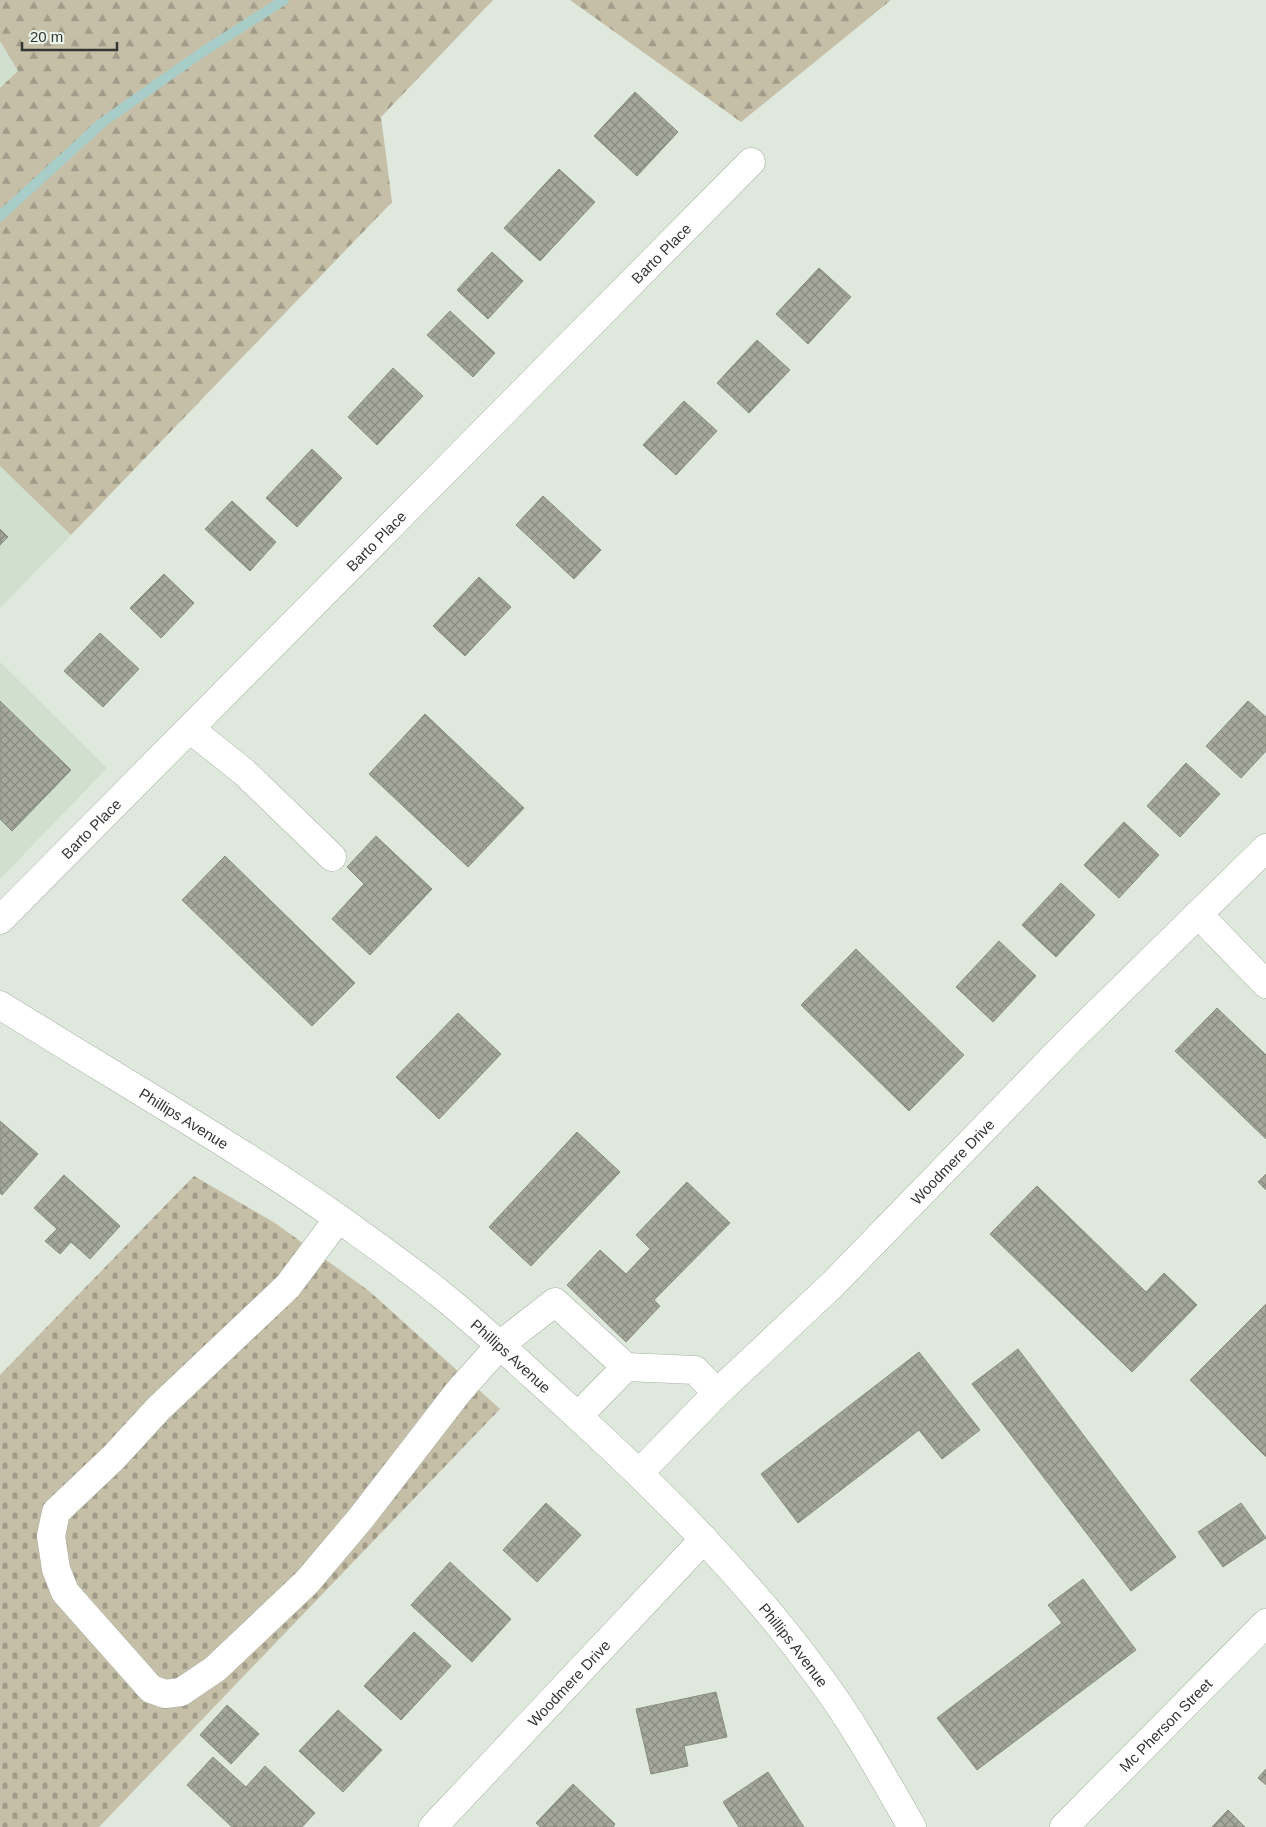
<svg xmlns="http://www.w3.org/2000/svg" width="1266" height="1827" font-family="Arial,sans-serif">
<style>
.built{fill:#d1dfce}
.forest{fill:url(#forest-firs)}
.cemetery{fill:url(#cemetery-stones)}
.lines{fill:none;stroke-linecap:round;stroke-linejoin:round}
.stream{stroke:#a8cdc8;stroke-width:10}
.building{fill:url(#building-cross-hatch);stroke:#8a8d81}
.minor-casing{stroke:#a8b1a6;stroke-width:29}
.minor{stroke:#fff;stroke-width:28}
.labels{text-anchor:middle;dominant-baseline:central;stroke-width:5;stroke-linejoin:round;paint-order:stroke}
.street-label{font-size:15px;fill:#333733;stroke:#ecf5ea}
</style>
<defs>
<pattern id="forest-firs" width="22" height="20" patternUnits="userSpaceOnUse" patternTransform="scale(1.25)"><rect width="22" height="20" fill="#c6bfa7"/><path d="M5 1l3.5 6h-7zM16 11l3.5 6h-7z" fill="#a19c89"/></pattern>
<pattern id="cemetery-stones" width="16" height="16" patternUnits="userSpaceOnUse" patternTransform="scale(1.25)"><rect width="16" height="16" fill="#c6bfa7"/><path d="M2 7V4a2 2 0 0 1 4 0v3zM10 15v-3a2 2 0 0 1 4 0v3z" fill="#a19c89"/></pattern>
<pattern id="building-cross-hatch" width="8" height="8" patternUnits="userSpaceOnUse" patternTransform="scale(1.25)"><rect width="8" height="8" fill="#a5a89b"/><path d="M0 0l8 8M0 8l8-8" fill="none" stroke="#878a7f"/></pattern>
</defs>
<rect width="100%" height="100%" fill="#dfe8dd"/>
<!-- built -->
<path class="built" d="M0,41L18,72L0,88Z
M0,466L71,535L0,608Z
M0,662L107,768L0,879Z"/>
<!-- forest -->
<path class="forest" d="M0,0H493L381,117L392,202L71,535L0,466V88L18,71L0,41Z
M570,0H891L741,122Z"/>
<!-- cemetery -->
<path class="cemetery" d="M194,1176L275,1223L369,1291L500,1409L99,1827H0V1375Z"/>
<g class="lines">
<!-- stream -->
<path class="stream" d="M0,216L103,122L204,51L284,0"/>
</g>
<!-- building -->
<path class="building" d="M635,92L678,132L637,176L594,136Z
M559,169L595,202L540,261L504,228Z
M492,252L523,281L488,319L457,290Z
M819,268L851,297L808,344L776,314Z
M450,311L495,353L473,377L427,335Z
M757,340L790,370L749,413L717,383Z
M393,368L423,396L377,445L348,417Z
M684,401L717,431L676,475L643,445Z
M312,449L342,478L297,527L266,498Z
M543,496L601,550L574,579L516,525Z
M232,501L276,542L250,571L205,529Z
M0,529L8,537L0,545Z
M164,574L194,603L161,638L130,608Z
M479,577L511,607L465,656L433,626Z
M100,633L139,669L103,707L64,671Z
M0,701L71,770L12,831L0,819Z
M1248,701L1266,717V751L1241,778L1206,746Z
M425,714L524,808L468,867L369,774Z
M1186,763L1220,794L1180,837L1147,806Z
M1124,822L1159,855L1119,898L1084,865Z
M376,836L432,889L370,955L332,919L364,884L347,867Z
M225,856L355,983L312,1026L182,900Z
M1061,883L1095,915L1056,957L1022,925Z
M999,941L1036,976L993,1022L956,987Z
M856,949L964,1055L909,1111L801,1005Z
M1217,1008L1266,1055V1139L1175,1051Z
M458,1013L501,1054L439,1119L396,1077Z
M0,1121L38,1154L2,1195L0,1193Z
M577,1132L620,1172L531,1266L489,1227Z
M1266,1174V1190L1258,1182Z
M64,1175L120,1226L90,1259L71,1242L60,1254L45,1241L57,1229L34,1208Z
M687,1182L730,1223L654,1300L660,1306L626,1342L567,1285L600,1250L626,1274L650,1249L636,1235Z
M1037,1186L1146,1292L1164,1273L1197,1305L1132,1372L990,1234Z
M1266,1304V1457L1190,1380Z
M1018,1349L1176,1557L1131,1591L972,1384Z
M919,1352L980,1430L942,1459L919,1430L798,1523L761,1474Z
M546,1503L581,1535L537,1582L503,1550Z
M1241,1503L1266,1538L1223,1567L1198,1532Z
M450,1562L511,1619L472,1662L411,1605Z
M1083,1579L1136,1650L977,1770L937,1718L1062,1623L1048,1605Z
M414,1632L451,1666L401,1720L364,1686Z
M716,1692L727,1737L684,1746L688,1766L651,1774L636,1709Z
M227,1705L259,1734L231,1764L200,1735Z
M338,1710L382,1750L343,1792L299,1751Z
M213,1757L246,1787L265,1766L315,1813L302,1827H232L187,1785Z
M1266,1769V1785L1258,1778Z
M768,1772L804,1827H739L723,1802Z
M573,1784L615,1824L613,1827H540L536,1823Z
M1228,1810L1245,1827H1212Z"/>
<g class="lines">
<!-- minor casing -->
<g class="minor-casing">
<g id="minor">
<path d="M190,729L244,772L332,857"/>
<path d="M1198,914L1266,984"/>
<path id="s1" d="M0,920L751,162"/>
<path id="s2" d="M0,1005C113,1076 229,1142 338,1218C374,1244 410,1269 444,1297C487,1332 528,1371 570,1409C661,1492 747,1578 820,1678C855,1725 883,1777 912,1827"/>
<path d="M338,1219L288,1286L158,1409L114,1457L56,1512L51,1536L56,1569L65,1592L151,1689L165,1694L181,1692L215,1669L307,1582L361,1518L459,1391L500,1345L555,1302L626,1367L695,1370L717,1393"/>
<path d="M578,1416L626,1367"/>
<path id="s3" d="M639,1473L717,1393L833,1284L1072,1038L1266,848"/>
<path id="s4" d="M433,1827L704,1539"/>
<path id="s5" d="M1064,1827L1266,1623"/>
</g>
</g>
<!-- minor -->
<use href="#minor" class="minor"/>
</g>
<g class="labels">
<!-- street labels -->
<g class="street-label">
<text stroke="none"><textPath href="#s1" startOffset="939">Barto Place</textPath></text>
<text stroke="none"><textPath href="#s1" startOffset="534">Barto Place</textPath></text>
<text stroke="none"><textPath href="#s1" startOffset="129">Barto Place</textPath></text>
<text stroke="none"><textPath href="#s2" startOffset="216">Phillips Avenue</textPath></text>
<text stroke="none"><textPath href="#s3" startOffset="442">Woodmere Drive</textPath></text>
<text stroke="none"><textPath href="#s2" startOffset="621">Phillips Avenue</textPath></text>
<text stroke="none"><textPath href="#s2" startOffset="1026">Phillips Avenue</textPath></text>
<text stroke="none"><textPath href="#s4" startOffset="198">Woodmere Drive</textPath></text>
<text stroke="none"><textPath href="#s5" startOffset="144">Mc Pherson Street</textPath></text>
</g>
</g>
<!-- scale -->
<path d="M22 42v8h95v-8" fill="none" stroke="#333733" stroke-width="2.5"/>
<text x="30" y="42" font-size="15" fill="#333733" stroke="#ecf5ea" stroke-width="4" paint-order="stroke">20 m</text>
</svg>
